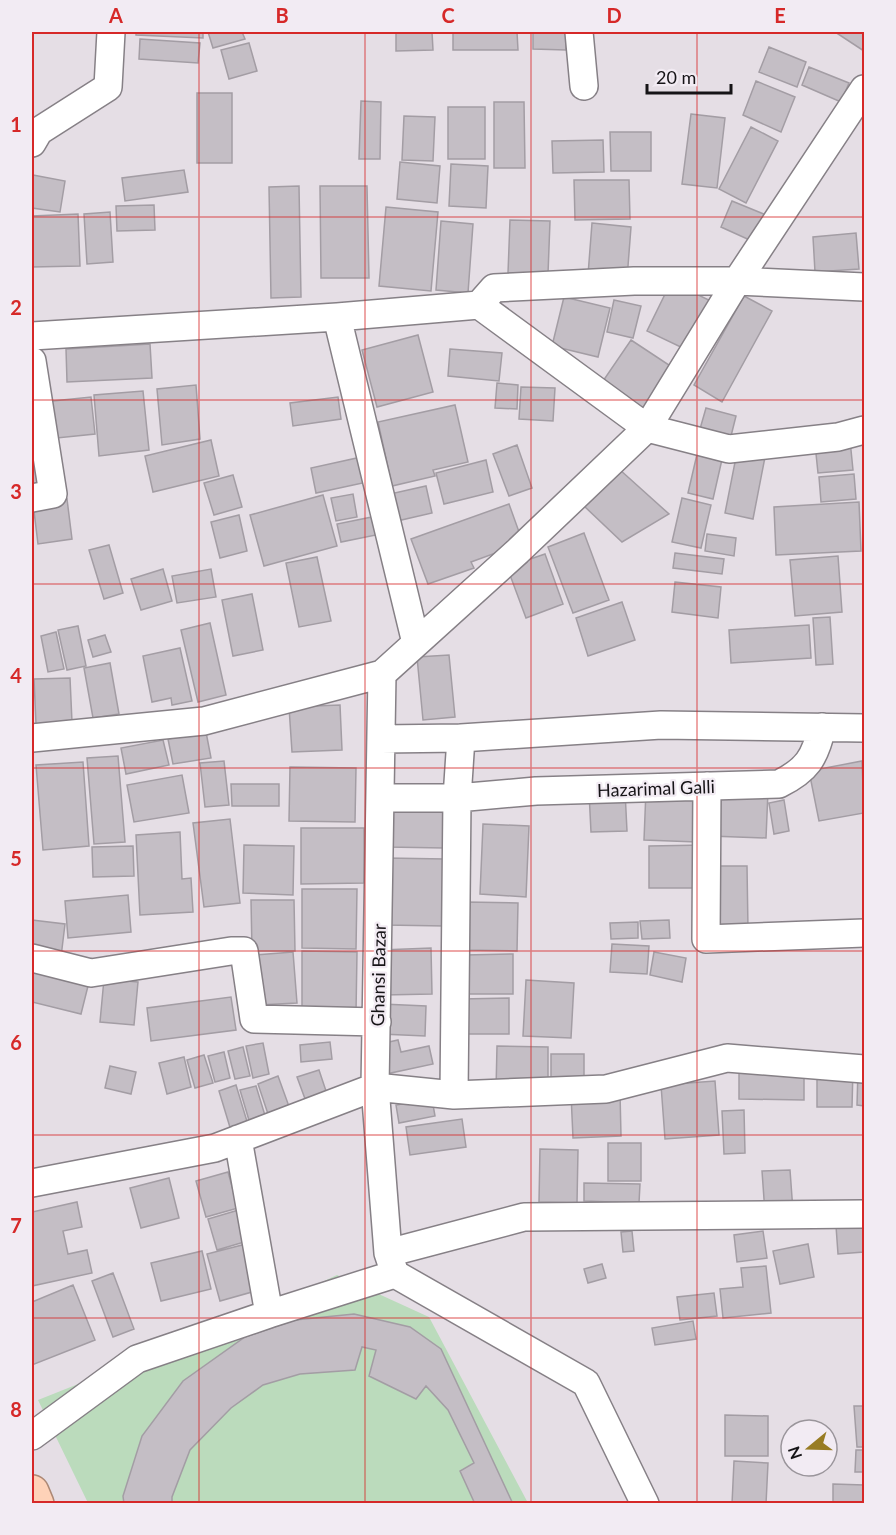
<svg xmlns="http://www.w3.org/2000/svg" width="896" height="1535" font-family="Lato,sans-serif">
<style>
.pitch{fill:#bbdbbc}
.building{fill:#c4bec5;stroke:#a39da4;stroke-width:1.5}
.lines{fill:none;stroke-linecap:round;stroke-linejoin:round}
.minor-casing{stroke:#868086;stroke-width:30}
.trunk-casing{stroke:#ac8875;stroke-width:36}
.minor{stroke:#fff;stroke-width:27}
.trunk{stroke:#fed2b8;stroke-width:33}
.grid{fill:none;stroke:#d62828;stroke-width:1.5;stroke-opacity:0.55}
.labels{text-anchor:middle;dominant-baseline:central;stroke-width:4.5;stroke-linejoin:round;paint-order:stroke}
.street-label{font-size:18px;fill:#161417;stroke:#f2ebf3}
.neatline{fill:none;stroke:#d62828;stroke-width:2}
.grid-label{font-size:20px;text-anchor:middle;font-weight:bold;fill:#d62828}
</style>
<rect width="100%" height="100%" fill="#e5dee5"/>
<!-- pitch -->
<path class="pitch" d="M337,1275L429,1317L528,1503H88L38,1400L249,1316Z"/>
<!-- building -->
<path class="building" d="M136,32H203V38L136,35Z
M208,32H242L245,39L213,48Z
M396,32H432L433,50L396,51Z
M453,32H517L518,50H453Z
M533,32H566V50L533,49Z
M835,32H864V51Z
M140,39L200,43L198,63L139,59Z
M249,43L257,71L229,79L221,50Z
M769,47L806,62L797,87L759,72Z
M809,67L849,83L841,102L802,85Z
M756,81L795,97L781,132L743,115Z
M197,93H232V163H197Z
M361,101L381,102L380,159H359Z
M494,102H524L525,168H494Z
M448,107H485V159H448Z
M691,114L725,118L717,188L682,184Z
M404,116L435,117L433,161L402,160Z
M751,127L778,141L746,203L719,189Z
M610,132H651V171H611Z
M603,140L604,172L553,173L552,141Z
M400,162L440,166L437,203L397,199Z
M451,164L488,166L486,208L449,206Z
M184,170L188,192L125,201L122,178Z
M33,175L65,181L60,212L32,208Z
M574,180H629L630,219L575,220Z
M299,186L301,297L271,298L269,187Z
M320,186H367L369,278H321Z
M732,201L766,215L754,242L721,227Z
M154,205L155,230L117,231L116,206Z
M386,207L438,212L431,291L379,286Z
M110,212L113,262L87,264L84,214Z
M78,214L80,266L32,267V216Z
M510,220L550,221L548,274L508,273Z
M441,221L473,224L468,293L436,290Z
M592,223L631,227L627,279L588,275Z
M856,233L859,269L815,272L813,237Z
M671,282L711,301L687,350L647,331Z
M744,296L772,311L722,402L694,385Z
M564,297L610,308L598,357L552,346Z
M614,300L641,306L633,338L607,332Z
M418,335L433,392L377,407L362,350Z
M631,340L675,369L648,411L603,381Z
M150,344L152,378L67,382L66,349Z
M450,349L502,353L499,381L448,376Z
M497,383L518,385L517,409L495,408Z
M196,385L200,439L162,445L157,389Z
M521,387L555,388L553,421L519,419Z
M143,391L149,450L99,456L94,395Z
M91,397L95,434L47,439L43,402Z
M338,397L341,419L293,426L290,403Z
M455,405L468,462L433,470L435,476L392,486L378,422Z
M706,408L736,416L729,444L698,436Z
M211,440L219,476L153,492L145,456Z
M850,440L853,470L818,473L815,444Z
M517,445L532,488L509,496L493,454Z
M698,450L723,455L713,499L688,493Z
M737,452L765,457L753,519L725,513Z
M43,454L49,490L32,492V456Z
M366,456L372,481L316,493L311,468Z
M486,460L493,492L444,504L436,473Z
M619,469L669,514L622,542L584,506Z
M854,474L856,499L821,502L819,477Z
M233,475L242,507L214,515L204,483Z
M426,486L432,513L397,521L390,494Z
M353,494L357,517L336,521L331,498Z
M323,495L337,546L264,566L250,515Z
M682,498L711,505L701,548L672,542Z
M67,499L72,539L38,544L33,503Z
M859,502L861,551L776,555L774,507Z
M509,504L523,543L471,562L474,568L428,584L411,539Z
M239,515L247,551L220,558L211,522Z
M372,517L376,535L341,542L337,524Z
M584,533L609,600L573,613L548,547Z
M707,534L736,538L734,556L705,551Z
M109,545L123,593L104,599L89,550Z
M675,553L724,559L722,574L673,568Z
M545,554L563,604L526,618L507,567Z
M838,556L842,612L795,616L790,560Z
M317,557L331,621L299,627L286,563Z
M163,569L172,601L141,610L131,579Z
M211,569L216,597L177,603L172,576Z
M675,582L721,587L718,618L672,612Z
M252,594L263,650L233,656L222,600Z
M622,602L635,640L588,656L576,618Z
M830,617L833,664L816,665L813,618Z
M210,623L226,695L198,702L181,630Z
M809,625L811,658L731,663L729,630Z
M78,626L86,666L67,670L58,630Z
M56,632L64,669L48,672L41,636Z
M105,635L111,652L93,657L88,640Z
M180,648L192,701L172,705L171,698L152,702L143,656Z
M449,655L455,717L423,720L417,657Z
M110,663L119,714L93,718L84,668Z
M70,678L72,722L36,724L34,679Z
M340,705L342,750L292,752L289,707Z
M206,732L211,758L173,764L168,739Z
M163,740L169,765L126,774L121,748Z
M118,756L125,842L94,844L87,758Z
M224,761L229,805L205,807L200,763Z
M862,761L864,813L819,821L809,771Z
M83,762L89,846L43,850L36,765Z
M290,767L356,768L355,822L289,821Z
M182,775L189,813L134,822L127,785Z
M231,784H279V806H232Z
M713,788L768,791L766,838L710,836Z
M646,790L699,792L697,842L644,840Z
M625,791L627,831L591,832L589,792Z
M784,800L789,831L774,834L769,803Z
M387,801L445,802L444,848L387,847Z
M230,819L240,903L204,907L193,823Z
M483,824L529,826L526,897L480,894Z
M301,828H364V883L301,884Z
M180,832L182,879L191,878L193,912L140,915L136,835Z
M244,845L294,846L293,895L243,893Z
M705,845V888H649V846Z
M133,846L134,876L93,877L92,847Z
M386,858L445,859V926L385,925Z
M713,866H747L748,929L715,930Z
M302,889H357L356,949L302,948Z
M128,895L131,932L68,938L65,901Z
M251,900H294L295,951H252Z
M466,902L518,903L517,951L465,950Z
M32,920L65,924L61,957L32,954Z
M669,920L670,938L642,939L640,921Z
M638,922V938L611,939L610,923Z
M612,944L649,946L647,974L610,972Z
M431,948L432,994L383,995L381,950Z
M302,951L357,952L356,1013H302Z
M293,952L297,1003L258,1005L255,955Z
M654,952L686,958L682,982L650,975Z
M513,954V994H465V955Z
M32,967L89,982L81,1014L32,1002Z
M104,979L138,982L134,1025L100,1022Z
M526,980L574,983L571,1038L523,1036Z
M231,997L236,1030L151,1041L147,1008Z
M509,998V1034H462L461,999Z
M382,1004L426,1006L425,1036L381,1034Z
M398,1040L401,1052L429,1046L433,1064L386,1074L380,1044Z
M330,1042L332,1059L301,1062L300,1045Z
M263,1043L269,1074L253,1078L246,1046Z
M497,1046L548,1047V1090H496Z
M243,1047L250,1076L235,1079L228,1051Z
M224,1052L230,1078L215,1082L208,1056Z
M551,1054H584V1083H551Z
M204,1055L213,1083L195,1088L187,1060Z
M184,1057L191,1087L167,1094L159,1063Z
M110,1066L136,1072L131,1094L105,1088Z
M739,1067H804V1100L739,1099Z
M817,1069H853L852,1107H817Z
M319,1070L329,1100L308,1107L297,1077Z
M858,1070H864V1106L857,1105Z
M278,1076L291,1112L270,1120L258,1084Z
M715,1081L719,1135L665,1139L661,1085Z
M236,1085L249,1128L232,1134L219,1091Z
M256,1086L267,1122L251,1127L240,1090Z
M620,1093L621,1136L573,1138L571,1094Z
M432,1099L435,1116L399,1123L396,1105Z
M744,1110L745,1153L724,1154L722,1111Z
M462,1119L466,1147L410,1155L406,1127Z
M608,1143H641V1181H608Z
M540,1149L578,1150L577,1203L539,1202Z
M790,1170L793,1211L765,1213L762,1171Z
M228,1172L238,1208L206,1217L196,1181Z
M169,1178L179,1218L141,1228L130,1188Z
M584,1183L640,1184L639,1203L584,1201Z
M77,1202L82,1227L63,1231L68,1254L87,1250L92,1273L32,1286V1212Z
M242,1209L251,1240L217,1250L208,1219Z
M864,1224V1252L838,1254L836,1226Z
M632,1231L634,1251L623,1252L621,1232Z
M763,1231L767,1258L737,1262L734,1235Z
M246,1244L259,1290L220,1301L207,1254Z
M808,1244L814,1277L780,1284L773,1251Z
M202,1251L211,1289L161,1301L151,1263Z
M602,1264L606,1278L588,1283L584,1269Z
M766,1266L771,1313L723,1318L720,1289L743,1287L741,1268Z
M113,1273L134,1329L113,1337L92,1281Z
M73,1285L95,1340L32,1365V1302Z
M714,1293L717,1316L680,1320L677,1297Z
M354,1314L410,1327L441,1349L513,1504H475L460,1471L474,1463L448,1410L426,1386L416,1399L369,1376L376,1350L362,1347L355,1370L300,1374L263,1385L231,1408L190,1450L172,1497V1504H124L123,1496L142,1436L183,1381L245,1337L295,1320Z
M693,1321L696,1339L655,1345L652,1328Z
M854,1406H864V1447H857Z
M725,1415L768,1416V1456H725Z
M856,1450H864V1472H855Z
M734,1461L768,1463L766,1504H732Z
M833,1484L864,1485V1504H833Z"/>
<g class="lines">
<!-- minor casing -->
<g class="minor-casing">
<path id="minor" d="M579,32L584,86
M32,143L39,131L108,87L111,32
M479,305L494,288L634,281H737L864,287
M337,317L416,643
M32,336L337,317L479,305L647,428L729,449L838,437L864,430
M32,361L53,494L32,498
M382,674L375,1087L388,1253L395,1274
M32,738L204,721L382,674L518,551L647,428L737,281L864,89
M381,739L461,738
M707,786L706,939L864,933
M380,798H457L536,791L779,784C807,770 815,758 822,727
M32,958L91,973L231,951H244L254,1019L377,1022
M454,1095L457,798L461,738L661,725L864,728
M238,1139L269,1314L395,1274
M32,1183L215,1148L375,1087L454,1095L606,1089L727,1058L864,1069
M388,1253L524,1217L864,1214
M395,1274L586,1383L645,1504
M32,1436L137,1359L269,1314"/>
</g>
<!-- trunk casing -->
<g class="trunk-casing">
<path id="trunk" d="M32,1492L37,1504"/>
</g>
<!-- minor -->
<use href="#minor" class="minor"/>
<!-- trunk -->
<use href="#trunk" class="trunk"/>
</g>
<!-- grid -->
<path class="grid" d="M199,32V1504M365,32V1504M531,32V1504M697,32V1504M32,217H864M32,400H864M32,584H864M32,768H864M32,951H864M32,1135H864M32,1318H864"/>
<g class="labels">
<!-- street labels -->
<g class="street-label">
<text transform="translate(656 788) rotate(-2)">Hazarimal Galli</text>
<text transform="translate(378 975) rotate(-89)">Ghansi Bazar</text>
</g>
</g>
<!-- border -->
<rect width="896" height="1535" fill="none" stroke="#f2ebf3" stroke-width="66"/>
<!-- north arrow -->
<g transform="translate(809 1448) rotate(251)"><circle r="28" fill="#f2ebf3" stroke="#9a959b" stroke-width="1.5"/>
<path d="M0-4.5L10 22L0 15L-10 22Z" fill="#987c24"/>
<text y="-9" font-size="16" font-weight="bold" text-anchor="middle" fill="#161417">N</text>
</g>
<!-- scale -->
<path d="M647 84v9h84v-9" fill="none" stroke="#161417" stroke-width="3"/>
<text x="656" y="84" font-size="18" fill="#161417" stroke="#f2ebf3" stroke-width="4.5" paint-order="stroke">20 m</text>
<rect x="33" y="33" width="830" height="1469" class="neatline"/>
<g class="grid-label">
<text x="116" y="23">A</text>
<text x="282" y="23">B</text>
<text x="448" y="23">C</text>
<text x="614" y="23">D</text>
<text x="780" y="23">E</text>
<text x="16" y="132">1</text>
<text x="16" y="315">2</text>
<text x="16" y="499">3</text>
<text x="16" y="683">4</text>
<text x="16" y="866">5</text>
<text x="16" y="1050">6</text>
<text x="16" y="1233">7</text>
<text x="16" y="1417">8</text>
</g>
</svg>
